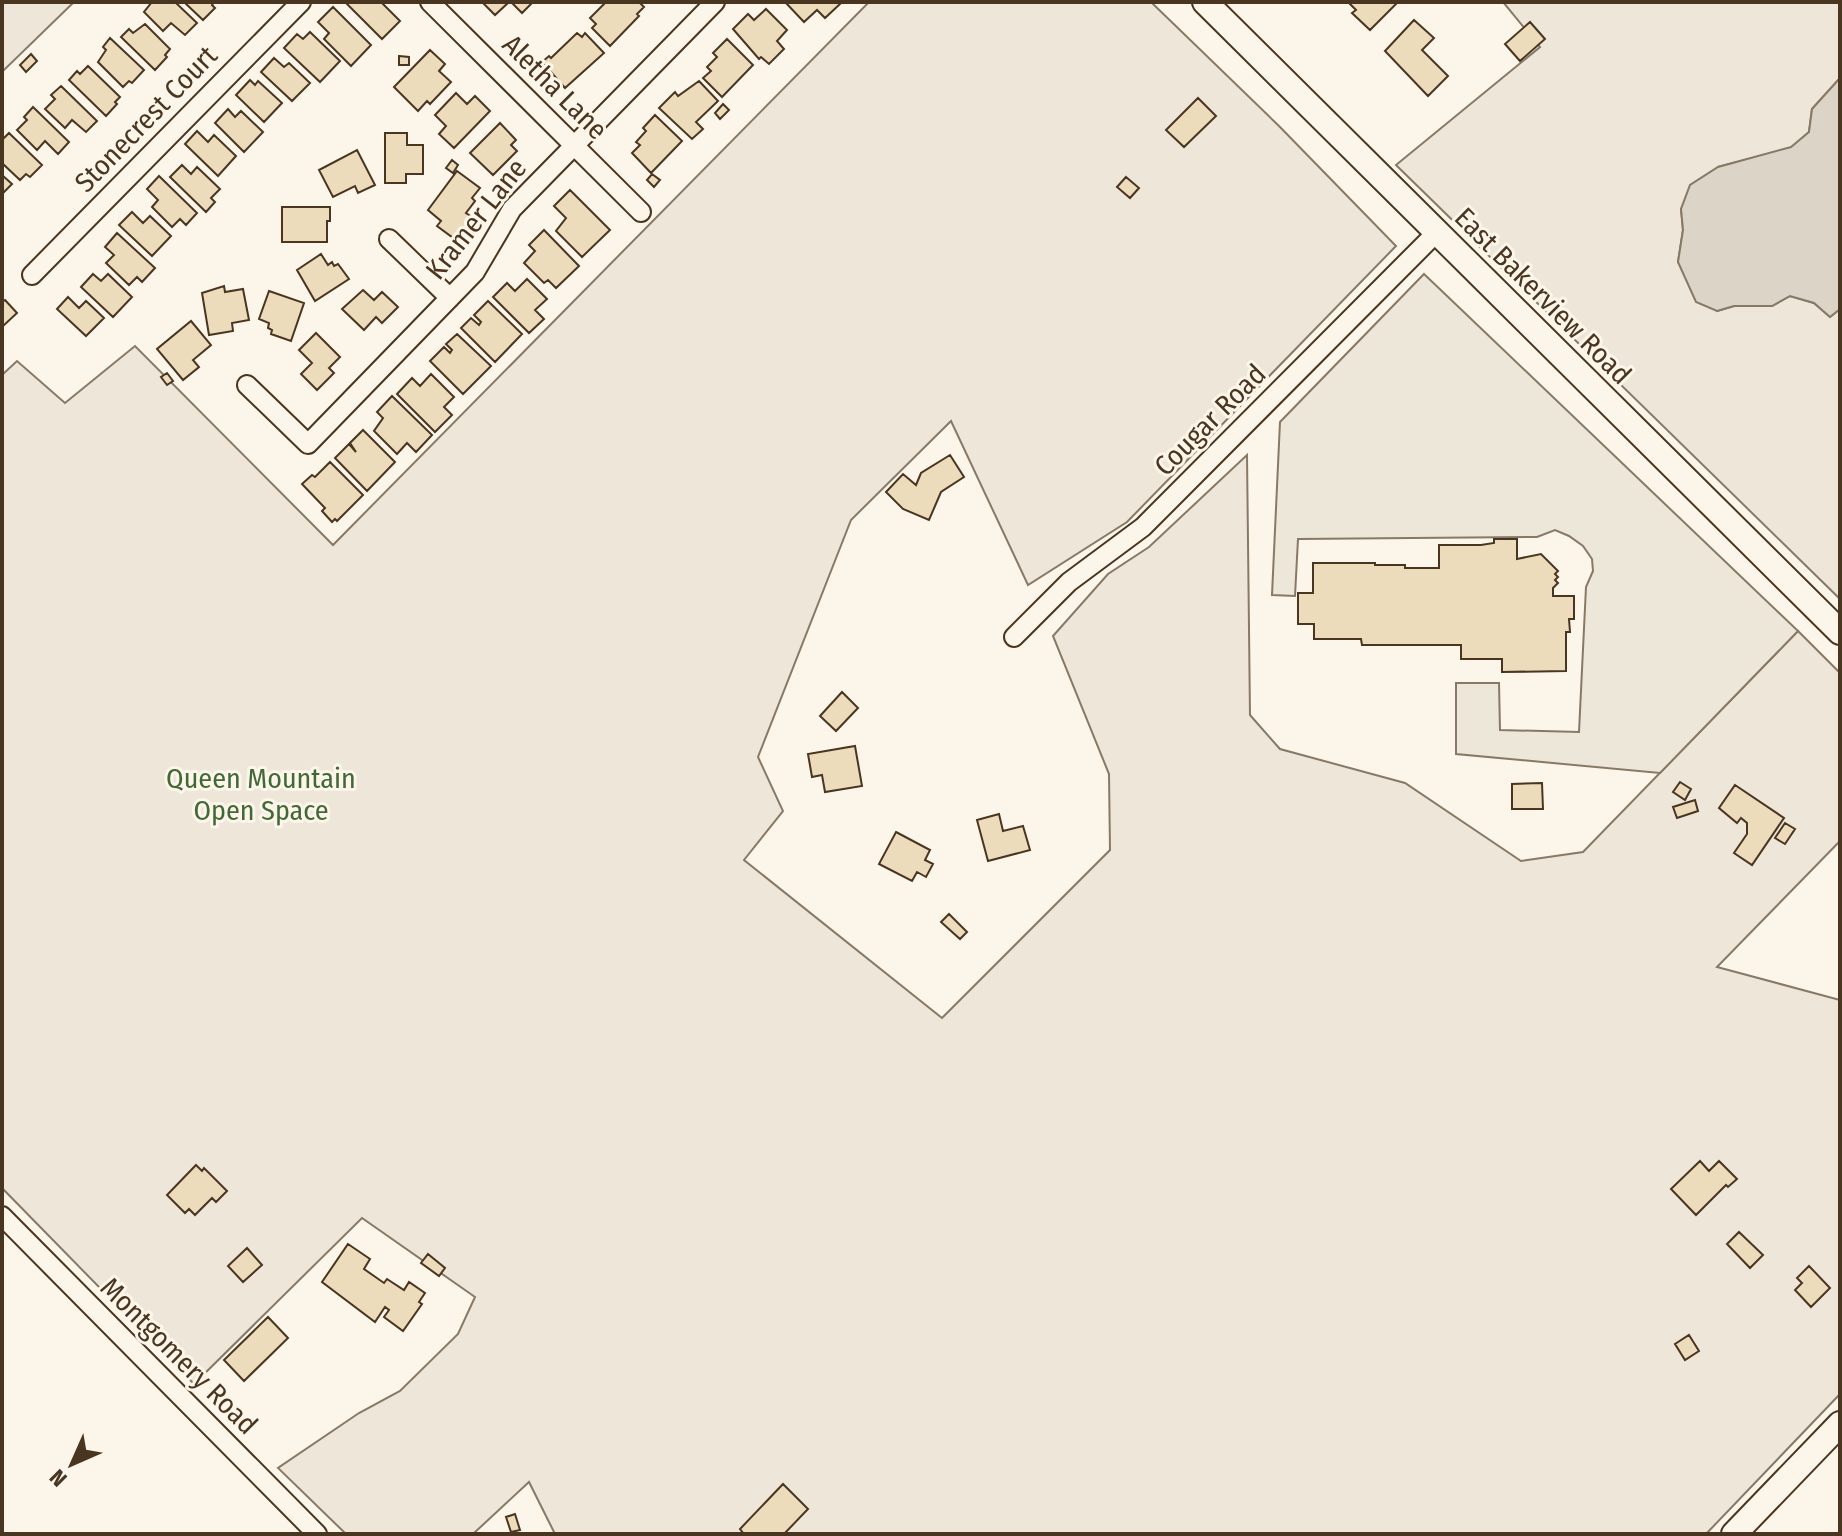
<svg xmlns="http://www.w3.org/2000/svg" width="1842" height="1536" font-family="'Fira Sans Condensed',sans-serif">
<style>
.green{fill:#ede6d9;stroke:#887966;stroke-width:2}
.parking{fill:#ede7d9;stroke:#887966;stroke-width:2}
.water{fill:#dcd4c6;stroke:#887966;stroke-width:2}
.building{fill:#ecdcbc;stroke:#4a3520;stroke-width:2}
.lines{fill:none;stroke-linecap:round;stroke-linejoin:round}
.street-casing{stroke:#4a3520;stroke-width:22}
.secondary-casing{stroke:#4a3520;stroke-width:28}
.street{stroke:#fbf6e9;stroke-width:18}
.secondary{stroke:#fbf6e9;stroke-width:24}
.labels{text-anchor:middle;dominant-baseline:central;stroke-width:6;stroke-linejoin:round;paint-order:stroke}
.street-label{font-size:28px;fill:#4a3520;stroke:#fbf6e9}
.park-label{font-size:28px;fill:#436837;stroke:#fbf6e9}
</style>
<rect width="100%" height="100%" fill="#fbf6e9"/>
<!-- green -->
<path class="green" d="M2,2H74L2,72Z
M869,2H1151L1279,126L1396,246L1127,522L1028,585L951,421L851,520L758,757L783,811L744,860L942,1018L1110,850L1109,774L1053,636L1108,574L1149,547L1247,455L1250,715L1280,749L1405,783L1521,861L1583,852L1798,631L1840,673V841L1717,967L1840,1000V1394L1706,1534H555L529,1482L473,1534H346L278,1468L359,1413L400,1391L458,1334L475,1297L362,1218L194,1384L2,1188V375L17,361L65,403L135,346L333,545Z
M1503,2H1840V78L1812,109L1809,132L1791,148L1718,167L1681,209L1683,230L1678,262L1717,311L1734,306H1772L1790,296L1814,303L1830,317L1840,309V599L1396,165L1540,47Z"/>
<!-- parking -->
<path class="parking" d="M1424,274L1798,631L1660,773L1456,754V683H1499L1500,730L1579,732L1586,587L1593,571L1592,559L1583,546L1569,536L1555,530L1537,537L1298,539L1295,596L1272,595L1280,422Z"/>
<!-- water -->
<path class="water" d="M1840,78V309L1830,317L1814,303L1790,296L1772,306H1734L1717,311L1696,302L1678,262L1683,230L1681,209L1690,185L1718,167L1791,147L1809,132L1812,109Z"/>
<!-- building -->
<path class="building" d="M152,2H175L197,23L185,35L171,23L163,31L144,12Z
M184,2H214L212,5L215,8L203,20Z
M345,2H381L400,21L382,39Z
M482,2H509L495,15Z
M511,2H533L522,13Z
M606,2H639L644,7L637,14L639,16L610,46L592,28L596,24L590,18Z
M785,2H838L840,4L825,18L817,10L804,22Z
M1348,2H1396L1397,3L1370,30L1352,13L1356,10Z
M333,7L371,45L351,66L324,39L329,33L318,22Z
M766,9L787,30L777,41L784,49L769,64L761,57L759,59L733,29L748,14L754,20Z
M1414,20L1434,38L1422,50L1448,76L1428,96L1385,51Z
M1530,22L1545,39L1520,61L1505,44Z
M145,24L170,49L165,55L167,57L155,70L121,37L129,29L133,33Z
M310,32L340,61L320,82L284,48L297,34L303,39Z
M577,33L582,37L585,33L604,53L565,88L542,62L549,56L551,58Z
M110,38L144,70L132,83L129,81L123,87L98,62L106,50L103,47Z
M727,39L753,65L722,97L703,78L711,71L707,67L717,57L713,53Z
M430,50L445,64L439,71L451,82L430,104L427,101L418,111L394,87Z
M31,54L37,61L26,72L20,65Z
M399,56L409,57V65H399Z
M274,58L284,67L289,63L310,83L292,101L261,72Z
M88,66L120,97L115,102L117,104L106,116L69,80L77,71L80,74Z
M250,80L255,85L258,81L282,103L264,122L236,95Z
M699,81L718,101L696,122L703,129L692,139L659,108L675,92L678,96Z
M61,86L97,121L86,132L72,120L65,128L45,109L55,99L51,95Z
M456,93L467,104L475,96L490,111L454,148L439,134L446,126L435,115Z
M1198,98L1216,116L1184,147L1166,130Z
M723,104L729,110L720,119L715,113Z
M33,107L69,142L58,154L45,141L37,150L17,130L27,120L24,117Z
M228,109L235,117L241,111L263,132L244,152L215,123Z
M655,115L682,141L651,173L632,153L640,145L636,142L646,131L643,128Z
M500,123L516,140L511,145L517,151L493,175L470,153Z
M197,131L208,142L214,135L236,156L218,176L185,144Z
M9,133L42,165L30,177L26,174L20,180L2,163V140Z
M385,133H407V145H423V174H406V183H385Z
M357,150L375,185L358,193L355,186L333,197L319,170Z
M452,160L458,165L453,173L446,168Z
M182,165L191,174L197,167L220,189L211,198L215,202L206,212L170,177Z
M457,171L480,188L472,198L475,201L466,213L472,217L469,223L456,240L437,226L441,221L428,210Z
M652,174L660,180L654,187L647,180Z
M2,175L12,184L2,194Z
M159,176L197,213L186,225L180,219L172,227L152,207L158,200L147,189Z
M1126,177L1139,188L1130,198L1117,187Z
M570,190L610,230L582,257L556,231L566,218L554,206Z
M282,207H330V221H327V242H282Z
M132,212L143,223L150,216L171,236L152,256L119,225Z
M544,230L579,266L556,288L548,280L544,283L524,263L535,251L529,245Z
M117,233L155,268L142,282L137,277L129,285L106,263L114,255L105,247Z
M321,254L328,265L332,262L334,266L338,264L349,279L315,301L297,270Z
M93,274L101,281L108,274L132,297L113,317L81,287Z
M527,279L547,299L535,310L544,319L529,333L493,297L507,283L515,291Z
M224,286L225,292L243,289L249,320L232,323L233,331L209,335L202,293Z
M363,290L374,300L382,292L398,307L382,323L376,317L364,330L342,309Z
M269,291L304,303L291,341L271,334L272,330L268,328L269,323L259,319Z
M68,297L79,308L86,301L104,318L86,336L57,309Z
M5,300L17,313L2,327V302Z
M488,301L522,334L495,362L461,328L471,318L479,325L481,322L474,315Z
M191,321L211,345L193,360L199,367L183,380L157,349Z
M316,333L340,357L329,368L334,373L317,390L301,374L312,363L299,350Z
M457,334L491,366L463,394L430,361L444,347L450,353L452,350L446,344Z
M167,373L173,381L167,385L161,377Z
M431,374L454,397L444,407L452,415L435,432L397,394L412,378L420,386Z
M392,396L432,435L416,452L407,443L397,454L374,431L383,418L377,412Z
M363,430L395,462L367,491L335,458L349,444L356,452L350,443Z
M950,455L964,477L941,492L929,520L903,509L886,492L903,474L916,485L921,473Z
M330,462L363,495L337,521L335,519L332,522L322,511L325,508L302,484L312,475L315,477Z
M1494,539H1517V559L1541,554L1558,571L1555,574L1558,577L1555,580L1558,583L1553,588V596H1574V619H1569L1570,632H1566V671L1502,672V659H1461V645H1362L1361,639H1314V624H1298V593H1313V563H1375V565H1405V568H1439V545H1481L1494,543Z
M842,692L858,708L836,731L820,716Z
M855,746L862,786L825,792L822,775L812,777L808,754Z
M1680,782L1691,789L1685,800L1673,792Z
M1542,783L1543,809H1512V784Z
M1735,785L1784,818L1752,865L1734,853L1747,834V823L1741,818L1737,823L1719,808Z
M1695,800L1698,811L1677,818L1673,807Z
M999,814L1003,831L1023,826L1030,850L988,861L977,820Z
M1785,823L1795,829L1785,844L1775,838Z
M896,832L930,850L925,860L933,864L926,877L917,872L912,881L879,864Z
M949,914L967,932L960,939L941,922Z
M1700,1161L1709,1171L1719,1161L1737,1179L1728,1187L1726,1185L1696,1215L1671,1189Z
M196,1165L202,1171L204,1168L227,1191L216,1202L212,1198L195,1215L189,1209L185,1213L167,1195Z
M1739,1232L1763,1255L1750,1268L1727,1244Z
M348,1244L370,1259L364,1269L384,1283L387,1279L404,1290L409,1282L425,1293L419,1302L422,1304L403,1331L384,1317L389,1310L385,1307L375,1322L322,1282Z
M247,1248L262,1265L243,1282L228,1266Z
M428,1254L445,1268L439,1276L421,1263Z
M1809,1266L1830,1288L1811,1307L1795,1290L1802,1283L1797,1278Z
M268,1317L288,1338L244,1381L224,1360Z
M1689,1335L1699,1351L1685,1360L1675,1344Z
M783,1484L808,1509L784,1534H744L740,1529Z
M515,1514L520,1530L511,1532L506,1517Z"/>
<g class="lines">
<!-- street casing -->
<g class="street-casing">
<path id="street" d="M430,2L641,212
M389,239L450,298
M32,275L301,2
M247,385L308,444L475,272L512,209L715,2
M1014,637L1069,582L1143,527L1436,233
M2,1216L317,1534"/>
</g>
<!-- secondary casing -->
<g class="secondary-casing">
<path id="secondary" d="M1205,2L1840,632
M1734,1534L1840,1424"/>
</g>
<!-- street -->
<use href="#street" class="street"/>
<!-- secondary -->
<use href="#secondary" class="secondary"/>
</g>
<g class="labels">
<!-- street labels -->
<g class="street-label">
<text transform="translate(555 87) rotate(45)">Aletha Lane</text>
<text transform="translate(146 119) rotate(-46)">Stonecrest Court</text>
<text transform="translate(476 219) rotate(-52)">Kramer Lane</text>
<text transform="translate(1543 296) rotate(45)">East Bakerview Road</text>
<text transform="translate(1210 420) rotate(-45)">Cougar Road</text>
<text transform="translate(179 1356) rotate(45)">Montgomery Road</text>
</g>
<!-- park labels -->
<g class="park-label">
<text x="261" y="778">Queen Mountain<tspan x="261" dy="32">Open Space</tspan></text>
</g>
</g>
<!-- border -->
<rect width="1842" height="1536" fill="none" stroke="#4a3520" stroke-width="8"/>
<!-- north arrow -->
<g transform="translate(72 1464) rotate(225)" stroke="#fbf6e9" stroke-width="6" paint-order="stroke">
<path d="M0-6L14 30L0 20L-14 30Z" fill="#4a3520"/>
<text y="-12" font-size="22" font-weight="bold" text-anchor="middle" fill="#4a3520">N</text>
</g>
</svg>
